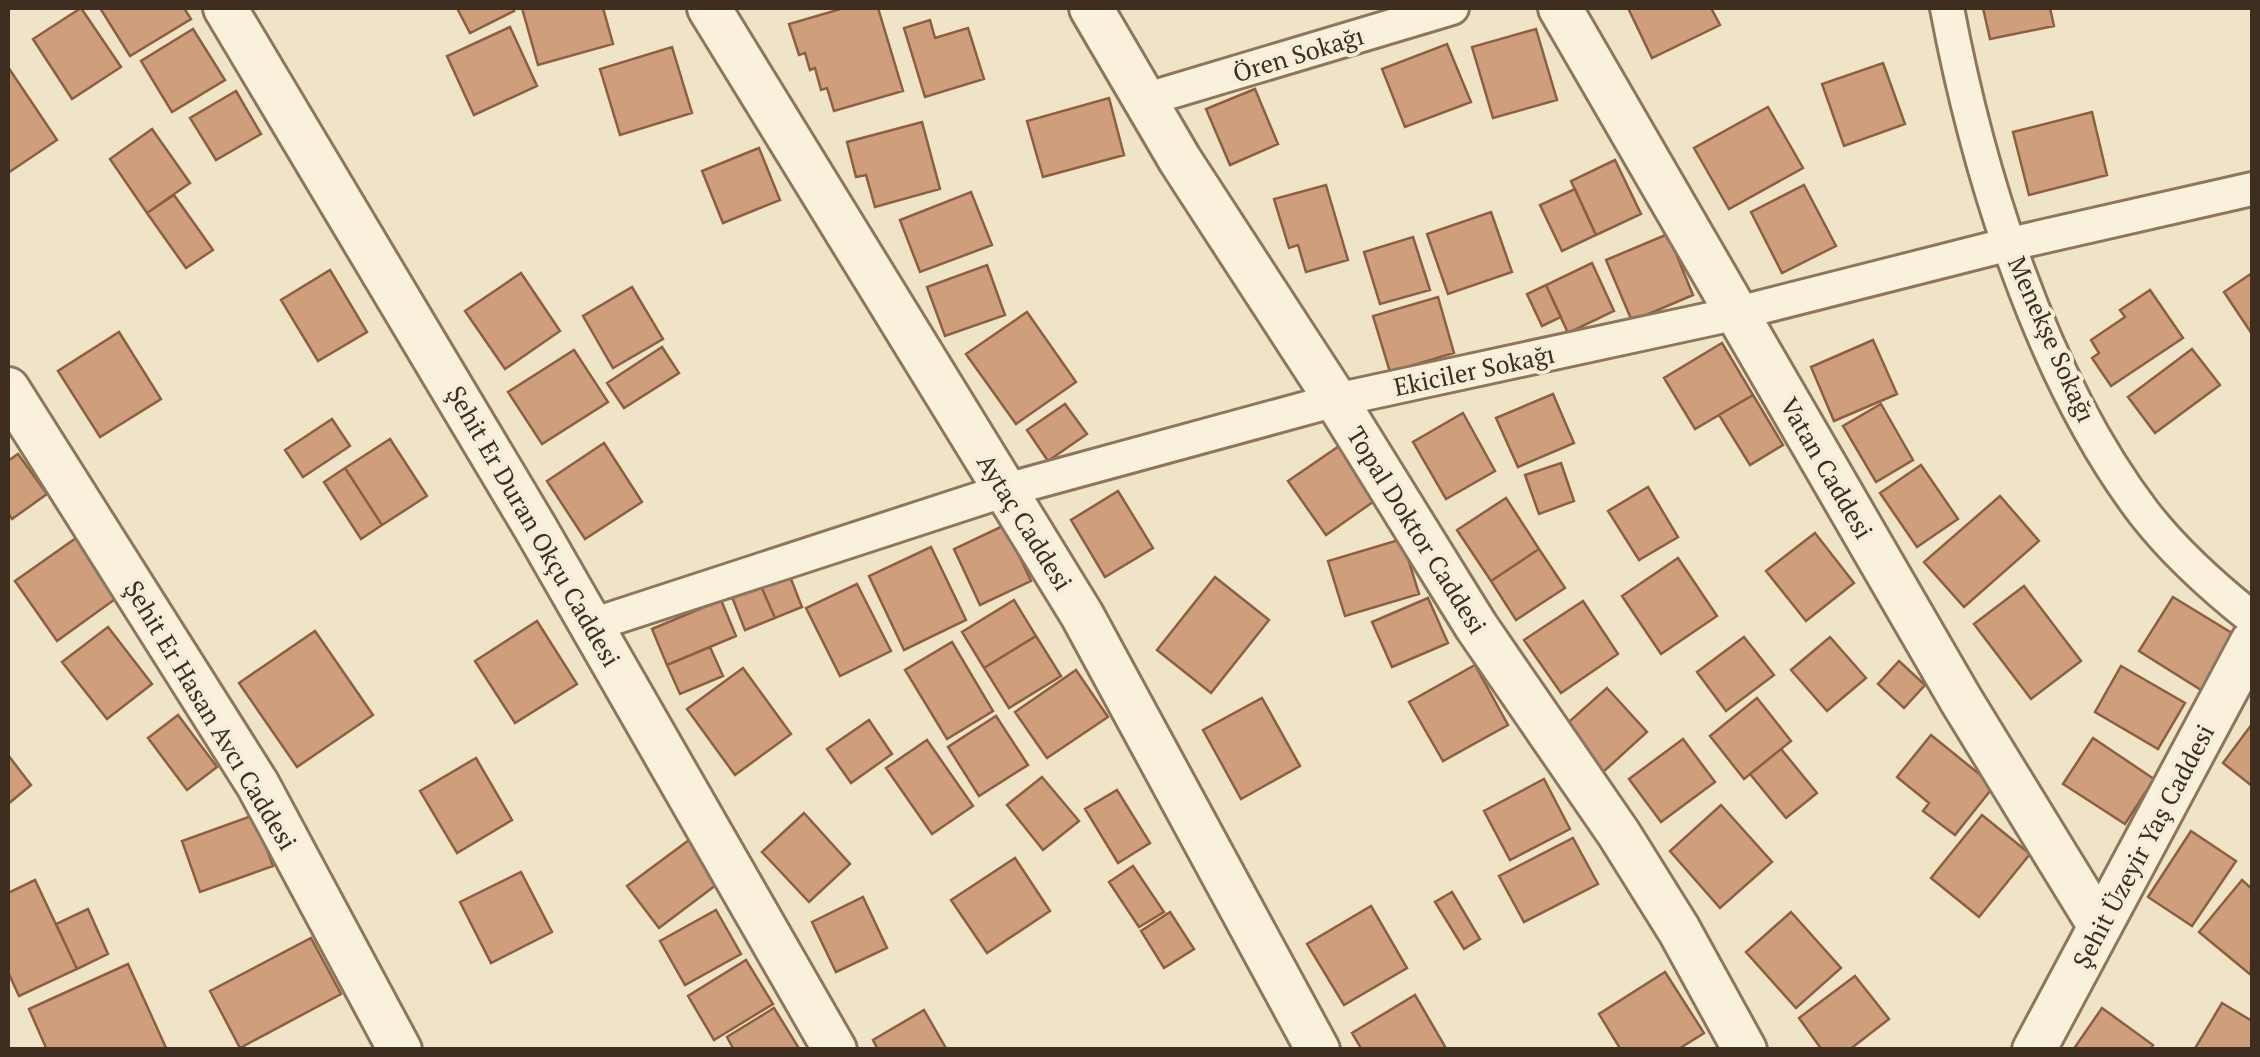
<svg xmlns="http://www.w3.org/2000/svg" width="2260" height="1057" font-family="'PT Serif',serif">
<style>
.building{fill:#cf9f7d;stroke:#8d5f41;stroke-width:2.5}
.lines{fill:none;stroke-linecap:round;stroke-linejoin:round}
.minor-casing{stroke:#8d765c;stroke-width:38}
.tertiary-casing{stroke:#8d765c;stroke-width:48}
.minor{stroke:#faf1dc;stroke-width:32}
.tertiary{stroke:#faf1dc;stroke-width:42}
.labels{text-anchor:middle;dominant-baseline:central;stroke-width:8;stroke-linejoin:round;paint-order:stroke}
.street-label{font-size:25px;fill:#3d2e20;stroke:#f7eed8}
</style>
<rect width="100%" height="100%" fill="#f0e4c8"/>
<!-- building -->
<path class="building" d="M81,8L121,67L72,99L33,39Z
M100,8H184L191,19L130,56Z
M457,8H512L514,11L470,33Z
M522,8H603L613,44L538,65Z
M844,8H878L903,91L834,111L827,88L821,90L815,68L810,70L805,53L799,55L789,24Z
M1628,8H1711L1720,25L1652,58Z
M1983,8H2050L2054,26L1990,39Z
M930,20L935,38L968,28L984,79L925,97L904,28Z
M510,27L537,86L474,115L447,56Z
M193,29L225,80L172,112L141,61Z
M1536,29L1557,100L1493,118L1472,47Z
M1447,44L1471,102L1405,127L1382,69Z
M672,47L692,113L620,135L600,69Z
M1883,63L1905,124L1844,146L1822,84Z
M8,67L57,140L8,173Z
M1255,89L1278,144L1230,165L1206,109Z
M236,91L261,134L216,160L190,118Z
M1109,98L1124,155L1043,177L1027,121Z
M1768,107L1803,168L1729,209L1694,148Z
M2092,112L2107,175L2029,195L2013,132Z
M922,122L940,189L875,207L866,175L856,177L847,142Z
M152,129L190,183L147,213L110,159Z
M759,148L780,200L723,223L702,171Z
M1615,160L1641,214L1596,235L1571,181Z
M1326,185L1348,260L1306,272L1298,245L1289,248L1274,199Z
M1804,185L1836,246L1782,273L1751,212Z
M1575,189L1596,235L1562,251L1540,205Z
M971,192L992,245L920,272L900,220Z
M174,195L213,250L186,268L147,213Z
M1491,212L1512,272L1448,294L1427,234Z
M1668,234L1693,295L1632,321L1606,260Z
M1413,237L1430,290L1380,304L1364,252Z
M1592,263L1614,311L1568,333L1546,285Z
M987,265L1005,315L945,336L927,287Z
M330,270L367,332L318,361L281,300Z
M521,273L560,331L505,369L465,311Z
M2252,273V334L2224,292Z
M1546,285L1561,317L1542,326L1527,294Z
M632,287L663,339L613,368L583,316Z
M2150,290L2183,338L2111,386L2092,358L2099,353L2091,340L2125,317L2120,310Z
M1438,297L1454,353L1390,372L1373,316Z
M1027,312L1076,382L1016,424L966,354Z
M119,332L161,399L100,437L58,371Z
M1873,340L1897,394L1834,421L1811,367Z
M1722,343L1753,395L1695,429L1664,378Z
M662,347L679,373L624,408L607,383Z
M2192,349L2220,385L2155,433L2128,397Z
M574,350L608,402L542,444L508,392Z
M1553,394L1574,443L1518,467L1496,418Z
M1753,395L1783,445L1750,465L1719,415Z
M1065,404L1087,434L1048,461L1027,430Z
M1881,404L1913,460L1876,482L1843,426Z
M1463,413L1495,471L1446,499L1413,442Z
M332,419L350,446L303,477L285,450Z
M390,439L427,496L382,525L345,468Z
M604,443L642,502L585,539L547,481Z
M1342,444L1380,497L1326,535L1288,481Z
M18,454L47,494L12,519L8,513V461Z
M1561,463L1574,501L1539,514L1525,475Z
M1921,465L1958,519L1917,547L1880,493Z
M345,468L382,525L361,539L324,482Z
M1648,487L1678,537L1639,560L1608,511Z
M1118,491L1153,548L1105,577L1071,520Z
M2000,496L2039,541L1964,607L1924,562Z
M1506,498L1539,549L1491,581L1457,530Z
M1005,525L1031,581L980,605L954,549Z
M1815,533L1854,583L1806,621L1766,571Z
M76,538L118,597L57,641L15,581Z
M1402,539L1419,594L1345,616L1328,561Z
M931,547L966,620L904,650L869,576Z
M1539,549L1565,588L1516,620L1491,581Z
M1678,558L1717,616L1661,654L1622,596Z
M789,574L802,607L775,618L761,586Z
M1215,577L1269,620L1211,693L1157,650Z
M857,584L891,651L840,676L806,608Z
M761,586L775,618L745,630L732,597Z
M2024,586L2081,661L2031,699L1974,624Z
M2173,597L2235,635L2201,690L2139,651Z
M1428,598L1448,643L1392,667L1372,622Z
M721,600L736,636L667,665L652,629Z
M1014,600L1036,636L984,668L962,632Z
M1583,601L1618,654L1561,693L1524,640Z
M537,621L577,684L515,723L475,661Z
M108,627L152,684L107,719L62,662Z
M315,631L373,715L297,767L239,683Z
M1036,636L1061,676L1009,708L984,668Z
M1744,637L1774,675L1726,711L1697,672Z
M1830,637L1866,678L1827,711L1791,670Z
M952,642L993,711L947,739L905,670Z
M710,647L723,676L680,694L667,665Z
M1899,661L1925,685L1904,708L1878,684Z
M1475,665L1508,725L1443,761L1409,702Z
M2121,666L2185,703L2158,749L2095,712Z
M743,668L791,734L735,775L687,709Z
M1076,670L1108,717L1047,758L1015,712Z
M1607,688L1647,732L1602,773L1562,728Z
M1262,698L1300,766L1241,799L1203,730Z
M1757,698L1791,741L1744,779L1710,736Z
M178,715L217,767L187,790L148,738Z
M996,716L1028,765L979,796L948,747Z
M869,720L892,754L851,783L827,749Z
M2252,724V786L2223,763Z
M1931,735L1994,786L1955,835L1923,811L1929,803L1897,777Z
M2093,738L2154,779L2125,824L2063,784Z
M1683,739L1715,782L1661,822L1629,779Z
M927,740L973,806L932,834L886,768Z
M1781,749L1817,793L1786,818L1750,774Z
M8,755L31,785L8,804Z
M476,758L512,820L457,853L420,791Z
M1042,777L1079,821L1043,850L1007,805Z
M1544,779L1570,829L1510,860L1484,811Z
M1117,790L1150,843L1118,863L1085,809Z
M1721,805L1772,862L1720,908L1670,851Z
M804,813L850,864L809,902L762,852Z
M254,815L273,866L200,892L182,841Z
M1982,815L2030,854L1979,917L1931,878Z
M2191,831L2236,861L2192,926L2148,897Z
M1573,838L1598,884L1524,922L1499,876Z
M689,840L720,882L659,928L627,886Z
M1015,858L1050,911L987,953L951,900Z
M1133,866L1164,912L1139,927L1109,882Z
M521,872L552,932L491,963L460,902Z
M35,880L77,969L19,996L8,972V893Z
M2242,880L2252,889L2251,975L2199,932Z
M1452,892L1480,939L1464,949L1435,902Z
M863,897L887,948L836,972L812,922Z
M1371,906L1407,968L1344,1005L1307,944Z
M88,909L108,954L77,969L56,924Z
M716,910L741,954L685,985L660,941Z
M1170,912L1194,949L1164,968L1141,931Z
M1791,912L1841,968L1796,1008L1746,952Z
M311,938L341,994L240,1048L210,991Z
M746,960L773,1004L714,1040L688,996Z
M128,964L167,1050H47L29,1009Z
M1665,972L1704,1033L1677,1050H1621L1599,1014Z
M1855,976L1889,1019L1849,1050H1822L1799,1018Z
M1415,995L1447,1050H1362L1352,1033Z
M2222,1003L2252,1021V1050H2194Z
M774,1008L800,1050H734L727,1037Z
M2102,1008L2153,1045L2150,1050H2073Z
M924,1010L947,1050H878L873,1040Z"/>
<g class="lines">
<!-- minor casing -->
<g class="minor-casing">
<path id="minor" d="M1947,8C1978,173 2041,378 2144,513C2175,553 2213,587 2252,618
M1144,100L1452,8
M592,625L1006,490L1336,400L1738,313L2010,244L2252,189"/>
</g>
<!-- tertiary casing -->
<g class="tertiary-casing">
<path id="tertiary" d="M225,8L536,529L835,1050
M709,8L1082,615L1318,1050
M1091,8L1180,160L1336,400L1476,626L1619,834L1679,930L1745,1050
M1560,8L1961,700L2099,925
M8,389L258,785L400,1050
M2034,1050L2252,642"/>
</g>
<!-- minor -->
<use href="#minor" class="minor"/>
<!-- tertiary -->
<use href="#tertiary" class="tertiary"/>
</g>
<g class="labels">
<!-- street labels -->
<g class="street-label">
<text transform="translate(1298 54) rotate(-17)">Ören Sokağı</text>
<text transform="translate(2052 339) rotate(66)">Menekşe Sokağı</text>
<text transform="translate(1474 370) rotate(-12)">Ekiciler Sokağı</text>
<text transform="translate(1827 468) rotate(60)">Vatan Caddesi</text>
<text transform="translate(1025 522) rotate(58)">Aytaç Caddesi</text>
<text transform="translate(534 526) rotate(60)">Şehit Er Duran Okçu Caddesi</text>
<text transform="translate(1417 530) rotate(58)">Topal Doktor Caddesi</text>
<text transform="translate(211 715) rotate(59)">Şehit Er Hasan Avcı Caddesi</text>
<text transform="translate(2143 846) rotate(-62)">Şehit Üzeyir Yaş Caddesi</text>
</g>
</g>
<!-- border -->
<rect width="2260" height="1057" fill="none" stroke="#3d2e20" stroke-width="20"/>
</svg>
